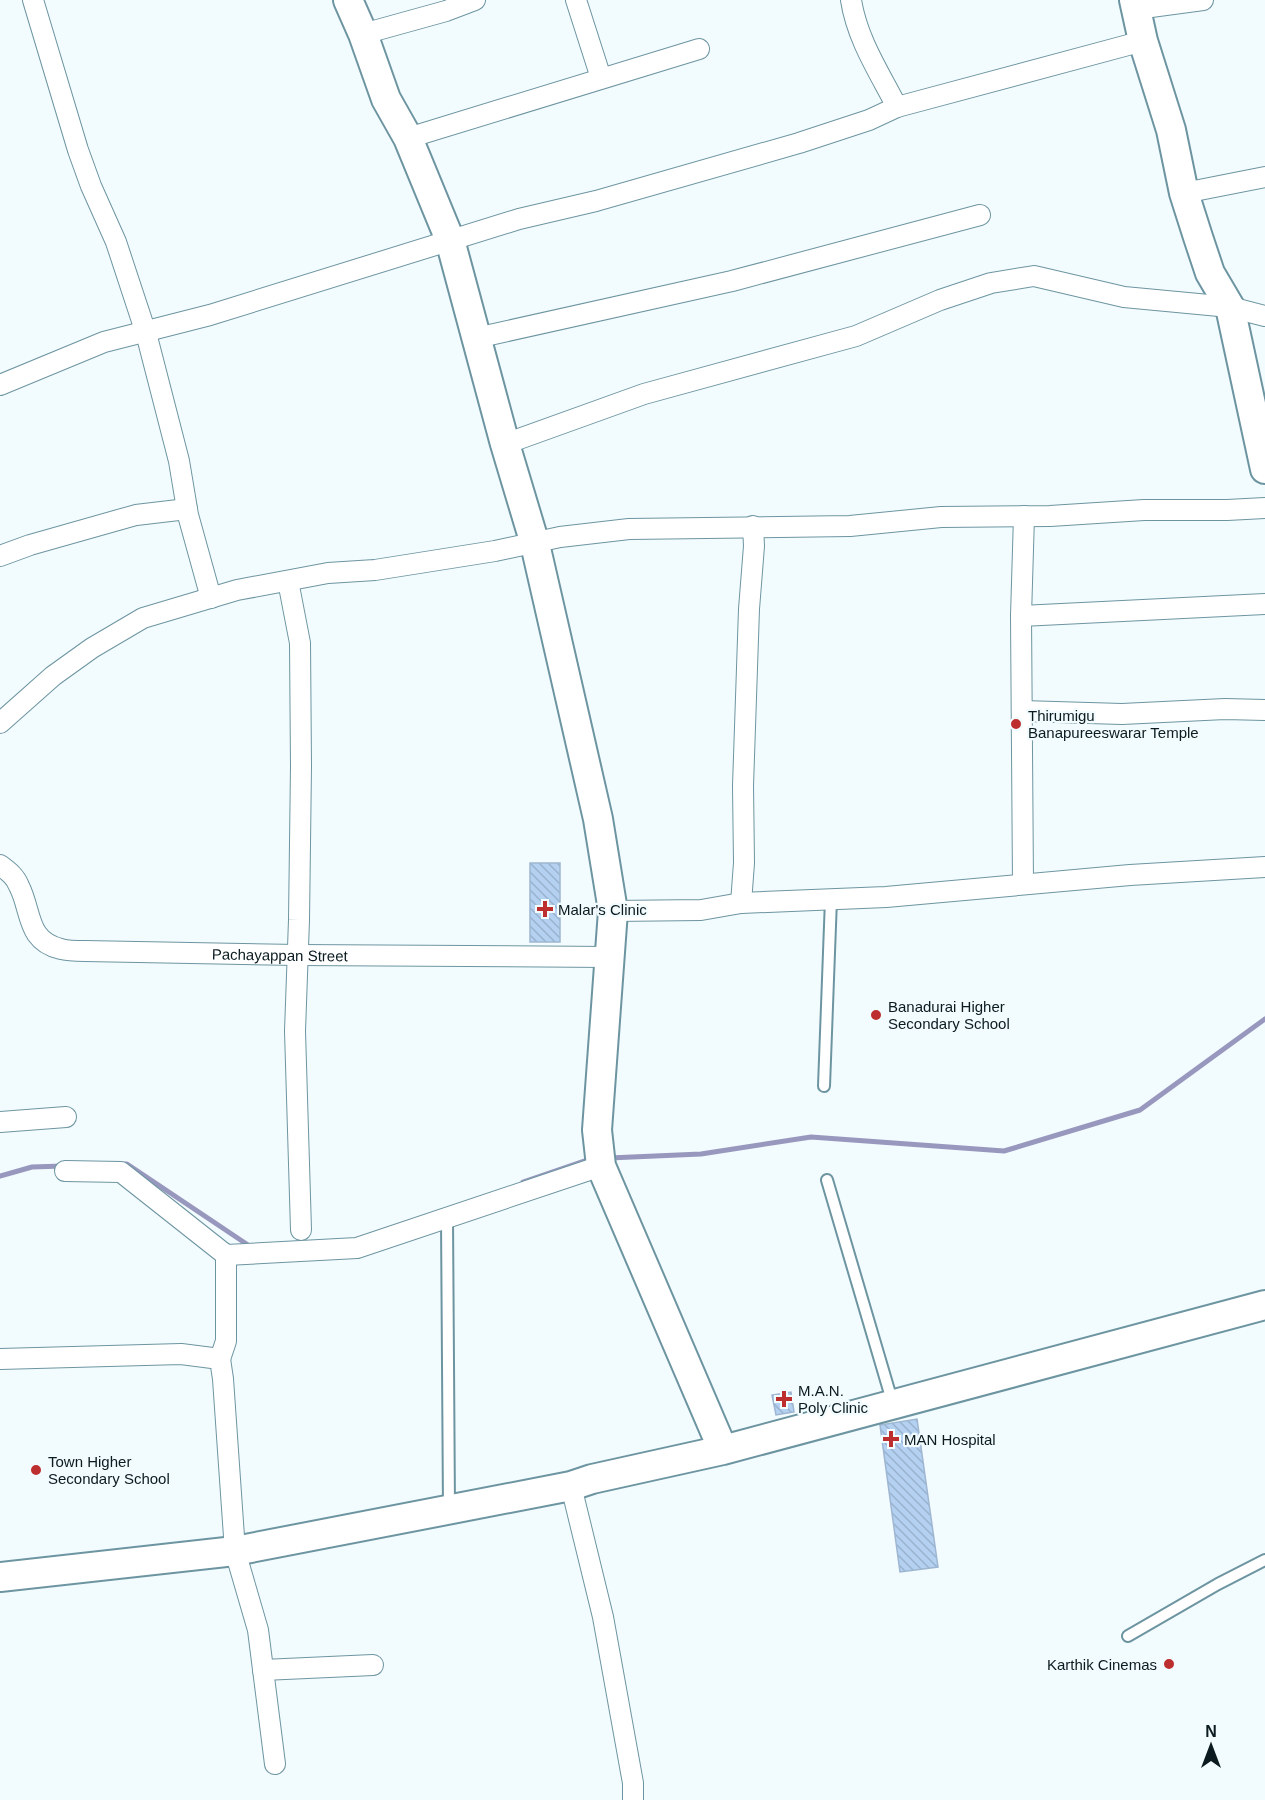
<svg xmlns="http://www.w3.org/2000/svg" width="1265" height="1800" font-family="Helvetica,sans-serif">
<style>
.lines{fill:none;stroke-linecap:round;stroke-linejoin:round}
.stream{stroke:#9898be;stroke-width:5}
.building{fill:url(#building-back-hatch);stroke:#9eb6d1;stroke-width:1.5}
.lane-casing{stroke:#6d95a1;stroke-width:14}
.street-casing{stroke:#6d95a1;stroke-width:22}
.secondary-casing{stroke:#6d95a1;stroke-width:32}
.lane{stroke:#fff;stroke-width:10}
.street{stroke:#fff;stroke-width:20}
.secondary{stroke:#fff;stroke-width:28}
.poi-dot{fill:#bd2e2e;stroke:#f2fbfd;stroke-width:2}
.labels{text-anchor:middle;dominant-baseline:central;stroke-width:4.5;stroke-linejoin:round;paint-order:stroke}
.poi-label{font-size:15px;fill:#0b1b20;stroke:#f2fbfd;text-anchor:start}
.street-label{font-size:15px;fill:#0b1b20;stroke:#f2fbfd}
</style>
<defs>
<pattern id="building-back-hatch" width="6" height="6" patternUnits="userSpaceOnUse" patternTransform="scale(1.5)"><rect width="6" height="6" fill="#b4d1f2"/><path d="M-1 5l2 2M0 0l6 6M5-1l2 2" fill="none" stroke="#99b3cf"/></pattern>
</defs>
<rect width="100%" height="100%" fill="#f2fbfd"/>
<g class="lines">
<!-- stream -->
<path class="stream" d="M609,1158L701,1154L811,1137L1004,1151L1140,1110L1265,1019
M123,1164H127L251,1247
M0,1176L32,1167L63,1166
M523,1182L590,1159"/>
</g>
<!-- building -->
<path class="building" d="M530,863H560V942H530Z
M791,1392L794,1412L776,1415L772,1395Z
M917,1419L938,1567L900,1572L880,1425Z"/>
<g class="lines">
<!-- lane casing -->
<g class="lane-casing">
<path id="lane" d="M824,1086L831,899
M827,1180L893,1404
M447,1219L449,1508
M1128,1636L1218,1584L1265,1560"/>
</g>
<!-- street casing -->
<g class="street-casing">
<g id="street">
<path d="M33,0L78,150L91,186L116,242L146,333L179,461L188,515L211,598"/>
<path d="M576,0L601,78"/>
<path d="M851,0C857,39 879,72 897,107"/>
<path d="M1136,9L1203,0"/>
<path d="M363,34L446,11L475,0"/>
<path d="M408,138L699,49"/>
<path d="M1184,193L1265,177"/>
<path d="M476,338L732,281L980,215"/>
<path d="M0,385L104,342L210,315L519,219L596,201L799,143L869,120L897,107L1143,41"/>
<path d="M505,444L644,394L856,336L940,300L991,283L1034,276L1124,297L1230,307L1265,316"/>
<path d="M0,556L30,545L136,515L187,509"/>
<path d="M288,581L300,643L301,766L299,920L295,1031L301,1230"/>
<path d="M1021,616L1265,604"/>
<path d="M1022,711L1122,714L1225,709L1265,710"/>
<path d="M0,723L53,676L92,648L143,618L237,590L328,573L375,570L495,551L560,537L629,529L850,526L941,517L1050,516L1144,510H1227L1265,508"/>
<path id="s1" d="M0,865C8,871 15,876 19,886C32,911 26,941 61,949C68,951 77,951 85,951L297,955L608,957"/>
<path d="M1023,884L1021,616L1024,516"/>
<path d="M741,903L744,863L743,786L749,609L754,546L753,526"/>
<path d="M613,911L701,910L741,903L886,897L1130,875L1265,867"/>
<path d="M0,1122L66,1117"/>
<path d="M65,1171L121,1172L226,1255L357,1248L601,1166"/>
<path d="M0,1359L181,1354L220,1359L223,1379L235,1551L258,1630L275,1764"/>
<path d="M220,1359L226,1341V1255"/>
<path d="M571,1486L603,1617L633,1783V1800"/>
<path d="M263,1670L373,1665"/>
</g>
</g>
<!-- secondary casing -->
<g class="secondary-casing">
<path id="secondary" d="M348,0L363,34L386,99L408,138L450,240L505,444L535,544L598,819L613,911L597,1130L601,1166L723,1450
M1134,0L1143,41L1171,130L1184,193L1198,237L1210,273L1230,307L1265,469
M0,1577L235,1551L571,1486L592,1479L723,1450L1265,1305"/>
</g>
<!-- lane -->
<use href="#lane" class="lane"/>
<!-- street -->
<use href="#street" class="street"/>
<!-- secondary -->
<use href="#secondary" class="secondary"/>
</g>
<!-- markers -->
<g class="poi-dot">
<circle cx="1016" cy="724" r="6"/>
<path d="M542 900h6v6h6v6h-6v6h-6v-6h-6v-6h6z"/>
<circle cx="876" cy="1015" r="6"/>
<path d="M781 1390h6v6h6v6h-6v6h-6v-6h-6v-6h6z"/>
<path d="M888 1430h6v6h6v6h-6v6h-6v-6h-6v-6h6z"/>
<circle cx="36" cy="1470" r="6"/>
<circle cx="1169" cy="1664" r="6"/>
</g>
<g class="labels">
<!-- poi labels -->
<g class="poi-label">
<text x="1028" y="715">Thirumigu<tspan x="1028" dy="17">Banapureeswarar Temple</tspan></text>
<text x="558" y="909">Malar's Clinic</text>
<text x="888" y="1006">Banadurai Higher<tspan x="888" dy="17">Secondary School</tspan></text>
<text x="798" y="1390">M.A.N.<tspan x="798" dy="17">Poly Clinic</tspan></text>
<text x="904" y="1439">MAN Hospital</text>
<text x="48" y="1461">Town Higher<tspan x="48" dy="17">Secondary School</tspan></text>
<text x="1157" y="1664" text-anchor="end">Karthik Cinemas</text>
</g>
<!-- street labels -->
<g class="street-label">
<text stroke="none"><textPath href="#s1" startOffset="328">Pachayappan Street</textPath></text>
</g>
</g>
<!-- north arrow -->
<g transform="translate(1211 1746)" stroke="#f2fbfd" stroke-width="4.5" paint-order="stroke">
<path d="M0-4.5L10 22L0 15L-10 22Z" fill="#0b1b20"/>
<text y="-9" font-size="16" font-weight="bold" text-anchor="middle" fill="#0b1b20">N</text>
</g>
</svg>
